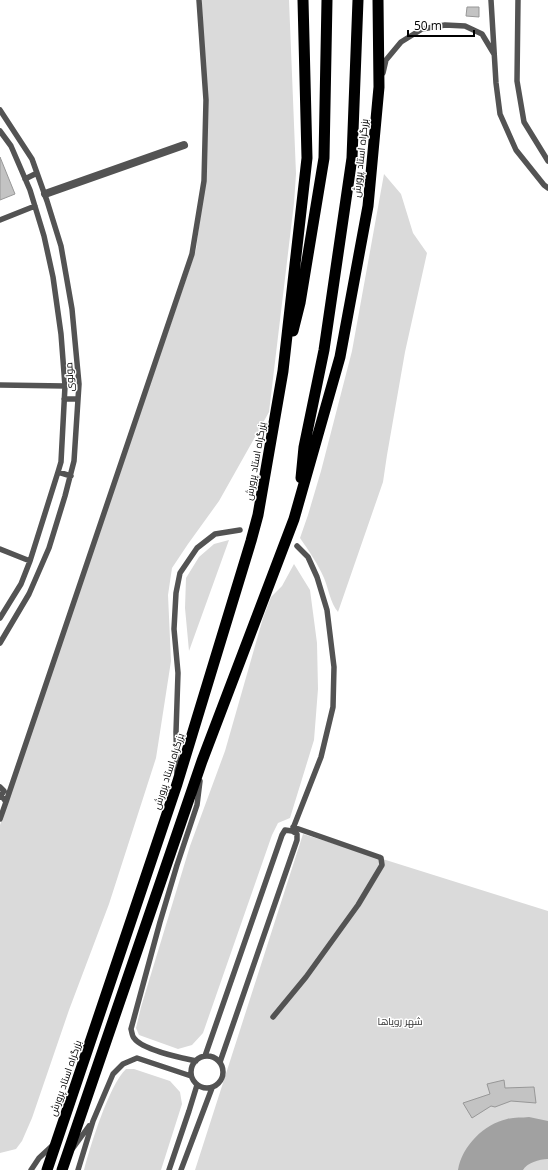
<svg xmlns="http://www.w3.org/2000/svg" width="548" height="1170" font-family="'Open Sans',Cairo,sans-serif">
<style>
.green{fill:#dadada}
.water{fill:#a1a1a1}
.building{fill:#c3c3c3;stroke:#979797}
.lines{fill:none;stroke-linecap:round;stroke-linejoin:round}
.service{stroke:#535353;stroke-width:5.5}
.minor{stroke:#535353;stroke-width:8}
.trunk{stroke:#000;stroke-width:11}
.labels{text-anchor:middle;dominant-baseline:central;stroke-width:3;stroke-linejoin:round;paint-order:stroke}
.street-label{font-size:10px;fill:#000;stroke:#fff}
.park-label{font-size:10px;fill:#313131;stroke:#fff}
</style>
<rect width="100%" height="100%" fill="#fff"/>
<!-- green -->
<path class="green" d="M202,0H289L296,174L294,203L269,412L219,501L188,544L172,568L168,595L171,661L156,758L109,904L69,1010L32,1118L22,1141L16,1149L0,1153V825L196,250L205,181Z
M384,174L401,194L413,233L427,253L405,352L387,455L383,482L338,612C330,602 329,590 324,578C318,564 309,551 300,538L308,515L321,471L352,351Z
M229,540L189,651L185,608L186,578L199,557L214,544Z
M294,564L310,590L317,643L318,689L314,740L290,818L278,823L272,835L203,1033L192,1045L178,1049L139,1035L136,1028L141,1007L190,846L225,751L263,618L271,597L282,586Z
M303,834L548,911V1170H195Z
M126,1069H134L170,1081L180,1092L182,1104L161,1170H84C90,1147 109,1085 126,1069Z"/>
<!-- water -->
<path class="water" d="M529,1117L548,1121V1159C539,1159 527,1163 523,1170H458C462,1146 484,1124 507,1119C514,1117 522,1118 529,1117Z"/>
<!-- building -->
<path class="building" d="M467,7H479V17L466,16Z
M0,157L15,194L0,200Z
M504,1080L505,1088L534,1087L536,1103L511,1101L495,1107L491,1106L472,1118L463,1103L490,1094L487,1084Z"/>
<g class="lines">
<!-- service -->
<path class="service" d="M491,0L496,83L500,114L516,150L544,185L548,188
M518,0L517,81L524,122L548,161
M383,73L386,60L401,42L422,29L445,25L465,26L482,34L494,54
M0,110L32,159L47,201L61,246L72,309L79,384L74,461L65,496L49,548L29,594L0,643
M0,131L11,146L30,190L44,236L53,277L61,334L65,386L61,462L58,472L30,561L21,584L0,618
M25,179L37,173
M0,220L35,206
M0,385L65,386
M64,399H78
M58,472L71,476
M0,549L30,561
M177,773L176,732L178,673L174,629L176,593L180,573L197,548L215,534L240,530
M0,787L4,791L0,797
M6,802L192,254L204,181L206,100L199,0
M0,819L6,802L1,795
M292,831L321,757L333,707L334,667L327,610L317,577L308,557L297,546
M273,1017L306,977L358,905L382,865L381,858L379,857L293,827
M191 1072a16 16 0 1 1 32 0a16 16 0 1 1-32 0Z
M205,1056L282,835L285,830L292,831L297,834V840L220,1062
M196,1061C182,1058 142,1050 134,1038C132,1036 132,1032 131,1029L160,922L177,865L197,805L200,781
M73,1148L89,1126
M31,1170L39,1158L53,1145
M78,1170L93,1121L113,1074L123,1064L137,1058L191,1076
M169,1170L189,1111L197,1085
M181,1170L212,1088"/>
<!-- minor -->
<path class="minor" d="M45,194L184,145"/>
<!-- trunk -->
<path class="trunk" d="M293,331L300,303L324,158L327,0
M301,478L304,447L324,350L352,158L358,0
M47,1170L177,784L251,541L258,515L283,371L307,158L303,0
M62,1170L202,761L294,519L340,357L368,206L379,87L378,0"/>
</g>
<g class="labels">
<!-- street labels -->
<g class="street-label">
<text transform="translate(360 158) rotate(-84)">بزرگراه استاد پرورش</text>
<text transform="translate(69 377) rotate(-93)">مولوی</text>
<text transform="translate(255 461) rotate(-80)">بزرگراه استاد پرورش</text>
<text transform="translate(168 771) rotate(-72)">بزرگراه استاد پرورش</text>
<text transform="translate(65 1078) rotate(-71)">بزرگراه استاد پرورش</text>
</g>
<!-- park labels -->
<g class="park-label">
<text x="400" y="1021">شهر رویاها</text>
</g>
</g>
<!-- scale -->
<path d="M408 30v6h66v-6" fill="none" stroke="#000000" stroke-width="2"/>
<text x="414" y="30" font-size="12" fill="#000000" stroke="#ffffff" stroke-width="3" paint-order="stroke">50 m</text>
</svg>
